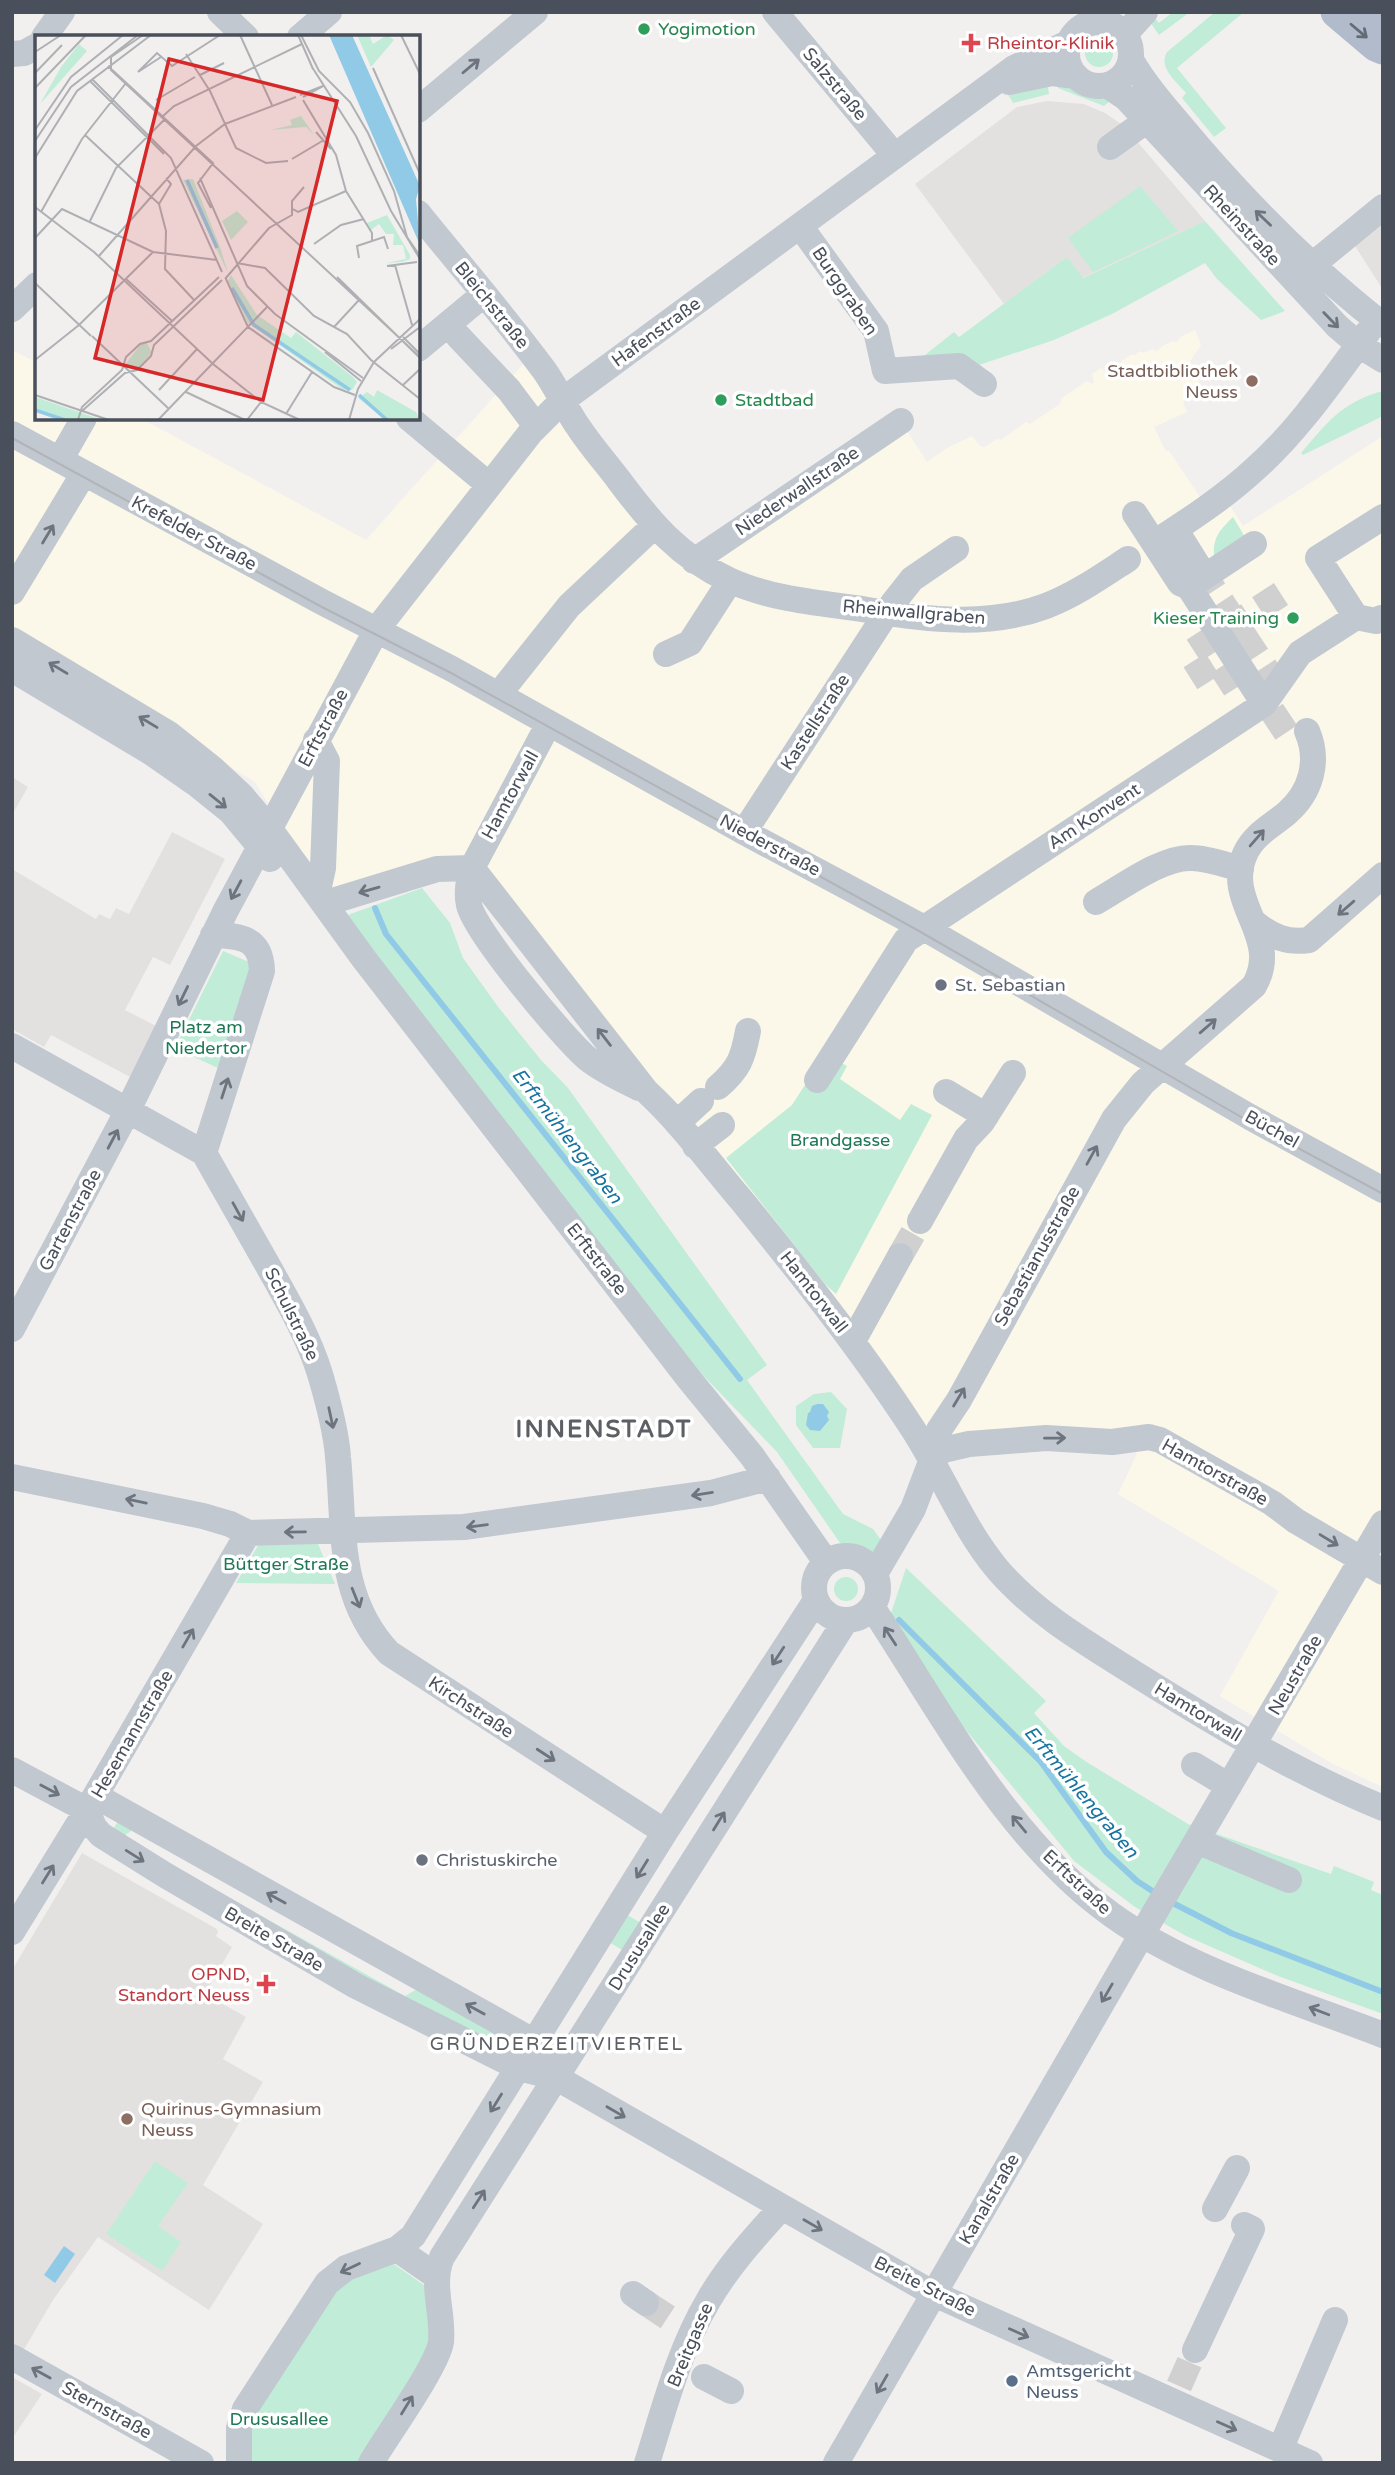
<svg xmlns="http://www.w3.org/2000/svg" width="1395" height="2475" font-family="'Varela Round',sans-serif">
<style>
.commercial{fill:#fbf8ea}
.education{fill:#e3e1e0}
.green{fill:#c1ecd7}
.water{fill:#91cae6}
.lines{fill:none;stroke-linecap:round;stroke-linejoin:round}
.stream{stroke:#91cae6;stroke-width:6}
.minor-tunnel{stroke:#d0d0d1;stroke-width:26;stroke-dasharray:26 13;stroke-linecap:butt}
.minor{stroke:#c1c8d0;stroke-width:26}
.major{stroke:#b1bbcc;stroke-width:33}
.tram{stroke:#b2b4b9;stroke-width:2}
.minor-bridge{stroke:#c1c8d0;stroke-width:26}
.oneway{stroke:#636b77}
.oneway2{stroke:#6d747e}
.leisure-dot{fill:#2e9e5b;stroke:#fff;stroke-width:2.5}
.health-dot{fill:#e0444e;stroke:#fff;stroke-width:2.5}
.education-dot{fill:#8d6e63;stroke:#fff;stroke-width:2.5}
.worship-dot{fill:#6b7280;stroke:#fff;stroke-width:2.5}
.service-dot{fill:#5c6f8a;stroke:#fff;stroke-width:2.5}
.labels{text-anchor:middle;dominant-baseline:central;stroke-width:7;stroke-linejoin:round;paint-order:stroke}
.leisure-label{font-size:18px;fill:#27864d;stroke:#fff;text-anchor:start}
.health-label{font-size:18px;fill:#be3a42;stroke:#fff;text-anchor:start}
.street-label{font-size:18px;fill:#49505b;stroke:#fff}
.education-label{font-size:18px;fill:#785e54;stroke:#fff;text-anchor:end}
.worship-label{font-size:18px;fill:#5b616d;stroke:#fff;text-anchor:start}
.park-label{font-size:18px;fill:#1e7856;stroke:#fff}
.service-label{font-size:18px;fill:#4e5e75;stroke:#fff;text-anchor:start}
.water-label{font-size:19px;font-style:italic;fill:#1773a0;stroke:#fff}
.neighbourhood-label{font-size:19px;letter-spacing:2px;fill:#5c5f64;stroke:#fff}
.district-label{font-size:24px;font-weight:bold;letter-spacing:2px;fill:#5c5f64;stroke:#fff}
.inset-river{fill:none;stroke:#91cae6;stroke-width:3.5}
.inset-road{fill:none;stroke:#aeb0b4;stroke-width:2}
.view{fill:#d62828;fill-opacity:0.15;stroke:#d62828;stroke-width:3.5}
.inset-edge{fill:none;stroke:#49505b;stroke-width:3.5}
</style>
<rect width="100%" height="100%" fill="#f2f0ef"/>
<!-- commercial -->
<path class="commercial" d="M1195,330L1201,345L1190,361L1191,369H1198L1199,384L1196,385V389L1183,402L1187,412L1154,427L1166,452L1169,451L1208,509L1225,498L1243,526L1383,436V1787L1333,1764L1220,1696L1279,1591L1118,1494L1137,1454L1126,1442L1059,1439L935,1461L473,866L342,897L326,886L288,836L255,782L12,632V350L37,363V418H140L366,540L532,354L694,562L901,422L927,462L949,447L972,436L980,446L985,447L997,439L1001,440L1026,422L1030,424L1060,404L1062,398L1087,381L1092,384L1094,382L1092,374L1101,368L1105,372L1114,366L1116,368L1123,360L1132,354L1134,356L1140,351L1142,353L1154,349L1156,352L1164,345L1174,341L1176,343L1182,336Z"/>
<!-- education -->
<path class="education" d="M1047,101L1084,104L1105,113L1124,126L1205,221L1082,278L1067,257L1004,304L915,184L1017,107Z
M1383,217V290L1350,238Z
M12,777L28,787L12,815Z
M172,832L225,859L170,965L153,957L125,1010L158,1027L132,1078L51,1035L44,1047L12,1029V869L96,919L99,914L110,919L116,908L129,914Z
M82,1853L217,1929L218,1932L216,1936L232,1947L205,1994L246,2017L223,2059L263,2082L203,2185L263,2224L209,2310L98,2237L53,2300L12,2370V1970Z
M12,2377L42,2394L12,2439Z"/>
<!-- green -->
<path class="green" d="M1173,12H1190L1159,35L1150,22L1155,18L1159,23Z
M1215,12H1244L1177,68L1226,128L1214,137L1182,98L1186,93C1176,81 1158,68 1167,52Z
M1085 53a14 14 0 1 1 28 0a14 14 0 1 1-28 0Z
M1047,81L1049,94L1013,103L1006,91Z
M1057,81L1111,100L1104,106L1058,88Z
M1140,186L1178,231L1093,272L1068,238Z
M1205,221L1285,311L1261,320L1217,279L1205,263L1112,314L1054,340L973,367L932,362L925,355L954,332L959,337L1067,257L1083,278Z
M1379,392H1383V416L1303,455L1301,453C1327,423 1340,404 1379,392Z
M1233,517L1245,537L1214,557C1213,537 1219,531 1233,517Z
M422,888L450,923L463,958L499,1008L541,1060L568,1088L767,1365L747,1380L843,1514L873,1529L881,1540L874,1552L868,1554L840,1543L777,1452L698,1370L345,916Z
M223,951L254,964L220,1069L175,1048Z
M825,1054L847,1066L840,1079L900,1120L911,1104L932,1115L836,1294L825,1284L726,1158L792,1105Z
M831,1392L847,1409L840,1448H813L796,1425V1406L814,1394Z
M259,1544H318L335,1584L236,1583Z
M906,1568L1046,1701L1034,1713L1064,1746L1085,1761L1188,1824L1331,1874L1334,1866L1374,1882L1371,1890L1383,1895V2014L1278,1976L1186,1936L1135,1907L1074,1861L946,1706L890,1616Z
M834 1589a12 12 0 1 1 24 0a12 12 0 1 1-24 0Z
M121,1817L137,1827L124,1836L190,1876L405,1996L419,1988L498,2033L495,2040L370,1985L241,1911L123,1837L113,1829Z
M626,1914L644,1925L627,1953L609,1942Z
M155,2161L188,2183L158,2226L181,2242L162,2271L106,2234Z
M384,2257L435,2293L439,2328L369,2463H242L239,2441L323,2292Z"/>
<!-- water -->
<path class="water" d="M817,1404H823L829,1412L827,1416L829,1420L820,1431L810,1430L806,1425L808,1413L810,1412L812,1406Z
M64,2246L75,2254L55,2283L44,2275Z"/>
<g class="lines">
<!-- stream -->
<path class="stream" d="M375,908L386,934L740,1379
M899,1620L1041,1762L1106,1852L1137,1881L1157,1894
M1169,1901L1231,1933L1383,1992"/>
<!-- minor-tunnel -->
<path class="minor-tunnel" d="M1200,569L1281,692
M1281,594L1190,653L1212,688L1237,672L1248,675L1292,741
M900,1256L920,1221
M646,2303L678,2324
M1179,2386L1195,2350"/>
<!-- minor -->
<path class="minor" d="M220,12L246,37
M775,12L895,156
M1067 54a32 32 0 1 1 64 0a32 32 0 1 1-64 0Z
M1125,34L1145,12
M44,37L62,12
M300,37L329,12
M12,54L24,53L37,46
M1131,60C1149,91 1174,117 1197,145C1254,211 1314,271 1383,325
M1009,82L1052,73L1076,76
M1107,85L1126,98L1337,326L1359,345L1383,360
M418,110L535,12
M1110,147L1146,121
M418,213C460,265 504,316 544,370C557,388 566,410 579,428C591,446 605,462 618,479C650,522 679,557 729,580C772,600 823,603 868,610C927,620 990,627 1046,606C1075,595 1102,576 1128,559
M800,226L876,331L885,371L959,366L984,384
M1295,270L1311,266L1383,207
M12,309L37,285
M458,336L509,390L536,426
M418,349L483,295
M409,418L489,485
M12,434L322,602L452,669L744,832L924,928L1250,1117L1383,1190
M60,460L84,418
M1175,529L1200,569
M1157,541C1191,519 1226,496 1256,468C1298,431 1334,378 1368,332
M1254,544L1189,587L1264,704
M694,561L901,421
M12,592L84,473
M1381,618L1376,621L1356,617L1318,558L1383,517
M12,640L169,734L213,769L241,795L269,828L364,959L689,1379L752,1456L826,1562
M666,654L690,643L730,581
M12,669L152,753L195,783L231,812L270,859
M499,694L569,606L654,526
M549,723L472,868C469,880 466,892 469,905C475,932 564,1039 588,1059C603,1071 621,1079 639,1088
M316,740L327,761L323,868L318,891
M744,832L893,603L912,579L956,549
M1096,902C1121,888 1163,856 1192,858C1208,858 1225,865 1241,869
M326,903L437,869L472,868L646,1091C682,1124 711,1165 743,1202C802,1275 860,1348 911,1426C942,1473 962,1527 998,1570C1037,1615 1088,1644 1137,1675C1217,1725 1295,1772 1383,1808
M1255,923C1272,937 1287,943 1309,940L1383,875
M12,1046L204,1153
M817,1080L906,940L1264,704L1300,653L1356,617
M718,1087C739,1069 743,1058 748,1031
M946,1092L986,1116
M677,1123L701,1101
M695,1146L722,1125
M204,1153C225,1190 246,1227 267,1264C287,1300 308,1335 320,1374C328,1401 336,1430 338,1457C345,1528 336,1597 389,1653L665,1832
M204,1153L262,971C261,938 242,936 213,935
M920,1221L966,1139L982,1122L1013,1073
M12,1329L128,1110L226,910L377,629L531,432L563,400L987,88L1014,68L1068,43
M853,1341L900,1256
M932,1459L943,1450L969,1444L1046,1438L1112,1442L1149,1437L1160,1440L1272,1503L1296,1521L1383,1572
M12,1477L203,1516L230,1524L248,1533L464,1527L711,1493L768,1478
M814 1588a32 32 0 1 1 64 0a32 32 0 1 1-64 0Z
M875,1574L913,1509L932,1459L939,1430L959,1400L1114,1119L1143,1083L1254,986C1283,936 1223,904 1245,854C1254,834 1272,826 1287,813C1311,792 1320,761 1307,731
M872,1607C941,1712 1008,1841 1112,1915C1188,1970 1295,2001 1383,2035
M1194,1765L1229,1786
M12,1770L87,1810L94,1827L101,1835L165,1875L356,1986L519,2068L557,2078L934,2294L1310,2463
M96,1796L535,2042L543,2056
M1197,1841L1289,1880
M12,1932L87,1810L248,1533
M1215,2209L1237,2168
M397,2249L436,2276
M633,2294L646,2303
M1195,2350L1252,2229L1244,2225
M12,2357L201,2463
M704,2377L731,2391
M1280,2450L1335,2320
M239,2463V2428L245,2409L327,2283L346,2268L397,2249L413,2236L665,1832L816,1600
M371,2463C386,2437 437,2367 441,2342C444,2313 430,2285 442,2257L846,1620
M647,2463C664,2409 679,2350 708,2301C728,2266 755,2237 782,2207
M836,2463L1135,1946L1383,1523"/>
<!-- major -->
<path class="major" d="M1337,12L1376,45L1383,48
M1375,12L1383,19"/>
<!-- tram -->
<path class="tram" d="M12,438L320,606L451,673L919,931L1248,1121L1383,1194"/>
<!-- minor-bridge -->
<path class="minor-bridge" d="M1135,514L1180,583L1189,587"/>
</g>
<!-- one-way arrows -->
<defs><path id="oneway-shaft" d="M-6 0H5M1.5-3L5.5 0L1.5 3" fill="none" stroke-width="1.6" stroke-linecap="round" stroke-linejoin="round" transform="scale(1.75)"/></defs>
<use class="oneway" href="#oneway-shaft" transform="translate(1359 31) rotate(40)"/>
<g class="oneway2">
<use href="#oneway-shaft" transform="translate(471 66) rotate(-40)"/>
<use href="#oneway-shaft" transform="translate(1263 218) rotate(-136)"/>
<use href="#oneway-shaft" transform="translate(1331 320) rotate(46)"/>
<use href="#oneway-shaft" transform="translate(48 534) rotate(-59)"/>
<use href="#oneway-shaft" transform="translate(58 668) rotate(-149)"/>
<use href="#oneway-shaft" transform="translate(148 722) rotate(-149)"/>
<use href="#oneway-shaft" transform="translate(218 801) rotate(39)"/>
<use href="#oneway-shaft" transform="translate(1257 838) rotate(-49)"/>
<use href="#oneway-shaft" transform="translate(236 890) rotate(118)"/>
<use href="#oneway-shaft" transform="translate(369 890) rotate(164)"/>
<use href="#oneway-shaft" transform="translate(1346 908) rotate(139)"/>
<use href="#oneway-shaft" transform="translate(183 996) rotate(116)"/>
<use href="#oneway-shaft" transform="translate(1208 1026) rotate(-41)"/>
<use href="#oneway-shaft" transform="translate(604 1037) rotate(-128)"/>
<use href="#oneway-shaft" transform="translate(225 1088) rotate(-72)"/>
<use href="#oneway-shaft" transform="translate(113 1139) rotate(-62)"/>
<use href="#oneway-shaft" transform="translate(1092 1155) rotate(-61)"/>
<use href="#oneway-shaft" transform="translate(238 1212) rotate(61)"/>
<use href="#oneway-shaft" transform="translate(959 1397) rotate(-59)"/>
<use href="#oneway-shaft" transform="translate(331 1418) rotate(78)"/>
<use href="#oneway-shaft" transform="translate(1055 1438) rotate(-1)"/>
<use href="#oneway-shaft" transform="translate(702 1494) rotate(171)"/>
<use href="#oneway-shaft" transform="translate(136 1501) rotate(-168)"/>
<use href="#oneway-shaft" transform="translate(477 1526) rotate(172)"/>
<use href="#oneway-shaft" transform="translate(295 1532) rotate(179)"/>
<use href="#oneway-shaft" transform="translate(1329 1540) rotate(31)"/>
<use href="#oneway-shaft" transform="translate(356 1598) rotate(68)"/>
<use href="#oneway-shaft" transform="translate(890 1636) rotate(-123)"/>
<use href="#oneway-shaft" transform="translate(188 1638) rotate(-60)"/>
<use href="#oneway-shaft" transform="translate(778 1656) rotate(123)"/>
<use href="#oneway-shaft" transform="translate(546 1755) rotate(33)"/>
<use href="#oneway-shaft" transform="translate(50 1790) rotate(28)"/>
<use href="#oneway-shaft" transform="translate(719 1821) rotate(-58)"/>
<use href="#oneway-shaft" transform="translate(1019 1824) rotate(-130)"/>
<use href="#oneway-shaft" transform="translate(135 1856) rotate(32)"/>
<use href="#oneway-shaft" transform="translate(642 1869) rotate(122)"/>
<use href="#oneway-shaft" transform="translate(48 1874) rotate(-58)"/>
<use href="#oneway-shaft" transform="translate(276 1898) rotate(-151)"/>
<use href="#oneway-shaft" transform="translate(1107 1993) rotate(120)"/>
<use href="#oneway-shaft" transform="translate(475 2009) rotate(-151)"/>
<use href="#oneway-shaft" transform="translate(1319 2011) rotate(-159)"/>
<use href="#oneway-shaft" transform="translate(496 2103) rotate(122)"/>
<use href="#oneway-shaft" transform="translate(616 2112) rotate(30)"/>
<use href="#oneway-shaft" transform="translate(479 2199) rotate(-57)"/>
<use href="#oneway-shaft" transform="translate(813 2225) rotate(30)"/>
<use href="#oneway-shaft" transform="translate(350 2268) rotate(155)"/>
<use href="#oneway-shaft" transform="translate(1019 2333) rotate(24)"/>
<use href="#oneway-shaft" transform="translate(41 2373) rotate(-151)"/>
<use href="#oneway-shaft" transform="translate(882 2384) rotate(120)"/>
<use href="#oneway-shaft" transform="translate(407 2405) rotate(-58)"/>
<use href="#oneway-shaft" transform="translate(1227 2426) rotate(24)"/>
</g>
<!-- markers -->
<g class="leisure-dot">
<circle cx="644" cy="29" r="7"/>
<circle cx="721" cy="400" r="7"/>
<circle cx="1293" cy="618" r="7"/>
</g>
<g class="health-dot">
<path d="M967.5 32.5h7v7h7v7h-7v7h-7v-7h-7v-7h7z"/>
<path d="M262.5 1973.5h7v7h7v7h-7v7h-7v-7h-7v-7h7z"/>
</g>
<g class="education-dot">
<circle cx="1252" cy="381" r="7"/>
<circle cx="127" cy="2119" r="7"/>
</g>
<g class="worship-dot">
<circle cx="941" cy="985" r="7"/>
<circle cx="422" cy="1860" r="7"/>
</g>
<circle class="service-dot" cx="1012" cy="2381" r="7"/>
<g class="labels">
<!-- leisure labels -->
<g class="leisure-label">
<text x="658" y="29">Yogimotion</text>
<text x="735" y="400">Stadtbad</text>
<text x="1279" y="618" text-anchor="end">Kieser Training</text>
</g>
<!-- health labels -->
<g class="health-label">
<text x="987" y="43">Rheintor-Klinik</text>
<text x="250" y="1974" text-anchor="end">OPND,<tspan x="250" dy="21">Standort Neuss</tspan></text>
</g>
<!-- street labels -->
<g class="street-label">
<text transform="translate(835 84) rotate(50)">Salzstraße</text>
<text transform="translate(1242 225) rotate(47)">Rheinstraße</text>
<text transform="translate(845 291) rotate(56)">Burggraben</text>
<text transform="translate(492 305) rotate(51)">Bleichstraße</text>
<text transform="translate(656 332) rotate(-36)">Hafenstraße</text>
<text transform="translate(797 491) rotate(-34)">Niederwallstraße</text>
<text transform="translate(194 533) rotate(28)">Krefelder Straße</text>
<text transform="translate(914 612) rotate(5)">Rheinwallgraben</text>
<text transform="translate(815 722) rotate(-57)">Kastellstraße</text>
<text transform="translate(323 728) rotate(-62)">Erftstraße</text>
<text transform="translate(510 795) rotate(-61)">Hamtorwall</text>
<text transform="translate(1094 816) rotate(-33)">Am Konvent</text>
<text transform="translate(770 845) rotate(28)">Niederstraße</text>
<text transform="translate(1272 1129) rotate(29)">Büchel</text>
<text transform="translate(70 1220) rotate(-62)">Gartenstraße</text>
<text transform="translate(1037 1256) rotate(-61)">Sebastianusstraße</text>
<text transform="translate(597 1259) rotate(52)">Erftstraße</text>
<text transform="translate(814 1292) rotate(52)">Hamtorwall</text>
<text transform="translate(292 1314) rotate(64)">Schulstraße</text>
<text transform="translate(1215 1472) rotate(29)">Hamtorstraße</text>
<text transform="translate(1295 1675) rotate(-60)">Neustraße</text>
<text transform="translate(471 1707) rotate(33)">Kirchstraße</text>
<text transform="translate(1198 1712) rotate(31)">Hamtorwall</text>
<text transform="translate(132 1734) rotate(-60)">Hesemannstraße</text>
<text transform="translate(1077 1882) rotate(43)">Erftstraße</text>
<text transform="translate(274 1939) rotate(30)">Breite Straße</text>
<text transform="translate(639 1947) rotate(-58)">Drususallee</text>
<text transform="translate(989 2199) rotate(-60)">Kanalstraße</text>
<text transform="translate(925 2286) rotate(27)">Breite Straße</text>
<text transform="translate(690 2345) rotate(-67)">Breitgasse</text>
<text transform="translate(107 2410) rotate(29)">Sternstraße</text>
</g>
<!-- education labels -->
<g class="education-label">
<text x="1238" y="371">Stadtbibliothek<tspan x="1238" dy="21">Neuss</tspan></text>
<text x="141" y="2109" text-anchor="start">Quirinus-Gymnasium<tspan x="141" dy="21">Neuss</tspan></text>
</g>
<!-- worship labels -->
<g class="worship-label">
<text x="955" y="985">St. Sebastian</text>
<text x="436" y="1860">Christuskirche</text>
</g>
<!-- park labels -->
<g class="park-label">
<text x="206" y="1027">Platz am<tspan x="206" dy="21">Niedertor</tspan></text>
<text x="840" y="1140">Brandgasse</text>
<text x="286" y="1564">Büttger Straße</text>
<text x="279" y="2419">Drususallee</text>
</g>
<!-- service labels -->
<g class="service-label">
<text x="1026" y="2371">Amtsgericht<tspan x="1026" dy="21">Neuss</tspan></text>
</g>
<!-- water labels -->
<g class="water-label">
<text transform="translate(567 1136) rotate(52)">Erftmühlengraben</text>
<text transform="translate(1081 1792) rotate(50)">Erftmühlengraben</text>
</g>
<!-- neighbourhood labels -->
<g class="neighbourhood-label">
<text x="557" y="2044">GRÜNDERZEITVIERTEL</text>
</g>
<!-- district labels -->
<g class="district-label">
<text x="604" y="1429">INNENSTADT</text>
</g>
</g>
<!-- overview -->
<g transform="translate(35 35)">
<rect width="385" height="385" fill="#f2f0ef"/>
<path d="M322,0H334L338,9L352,0L359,5L336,32ZM44,9L52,16L5,69L26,32ZM266,81L279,100L271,92L235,95L257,90L255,85ZM158,144L185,212L193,238L148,145ZM202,176L213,187L196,205L187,186ZM352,180L375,220V224L367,227L351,228L371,224L368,210H358L359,199H351L344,189L336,195L332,188ZM196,240L222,280L256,303L261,297L318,342L322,347L317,355L307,354L213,288L193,246ZM112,308L117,318L102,334L89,331L106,309ZM342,355L381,377L385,385H350L323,363L332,357L339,362ZM0,362L67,385H35L0,373Z" fill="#c1ecd7"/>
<path d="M294,0H317L385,151L381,164L385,210Z" fill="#91cae6"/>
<path class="inset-river" d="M152,145L182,213M197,253L219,290L315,355M324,360L352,385M0,375L30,385"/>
<path class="inset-road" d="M108,0L76,22V35L385,322M205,0L237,70M263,0L278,34M266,0L284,36L315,67L333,98L359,156L372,202L385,221M366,0L385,39M0,17L26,0M151,19L175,56L201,113L231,128L253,126M126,22L103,37L122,18L137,31L185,0M73,31L178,128L163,148L176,173M277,32L321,101L356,176L385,224M338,33L385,139M0,38L27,10M165,40L189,28M57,44L136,123L187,237M55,46L129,119M0,53L51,0M265,60L288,51L268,62M121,65L160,42M268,65L301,120L311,156L337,198V205M127,82L139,71L267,9M0,95L36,42L88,0M281,97L296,114M50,100L124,169M0,106L36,52L103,0M0,123L42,56L116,0M257,124L289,105M165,143L212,251L240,279L328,343M124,169L131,196L130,234L159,265M124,169L136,149L131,143M0,172L59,217L178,329L226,367L265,385M258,174L263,177L311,156M6,177L47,104L91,48M55,186L81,133L130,84M0,203L27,174L118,217L182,225M279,209L306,190L329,184M64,221L161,111L190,89L261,62M324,223L322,211L349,202L353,214M202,228L230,233L279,281L312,299L336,325L385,364M360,230L377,290M352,231L382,227M302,242L385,323M91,244L137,286M190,244L234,193L257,180V166L269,152M191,244L213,292L299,352L320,360M0,248L56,301M299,292L324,265M57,301L134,374M368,302L384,318M356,314L385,292M290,317L326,346M0,325L44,290L118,217M368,350L385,334M124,355L162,314M151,357L210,385M0,360L74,385M47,376L90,338L102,335L116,321L119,310L187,245M251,379L277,337M43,385L47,372L87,335L91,322L105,309L116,306L184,242M123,385L232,272M212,385L226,367M314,385L323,354L339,327L385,284"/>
<path class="view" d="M134,24L302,66L228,365L60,323Z"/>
<rect width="385" height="385" class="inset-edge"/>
</g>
<!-- border -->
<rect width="1395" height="2475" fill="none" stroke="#49505b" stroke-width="28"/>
</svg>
